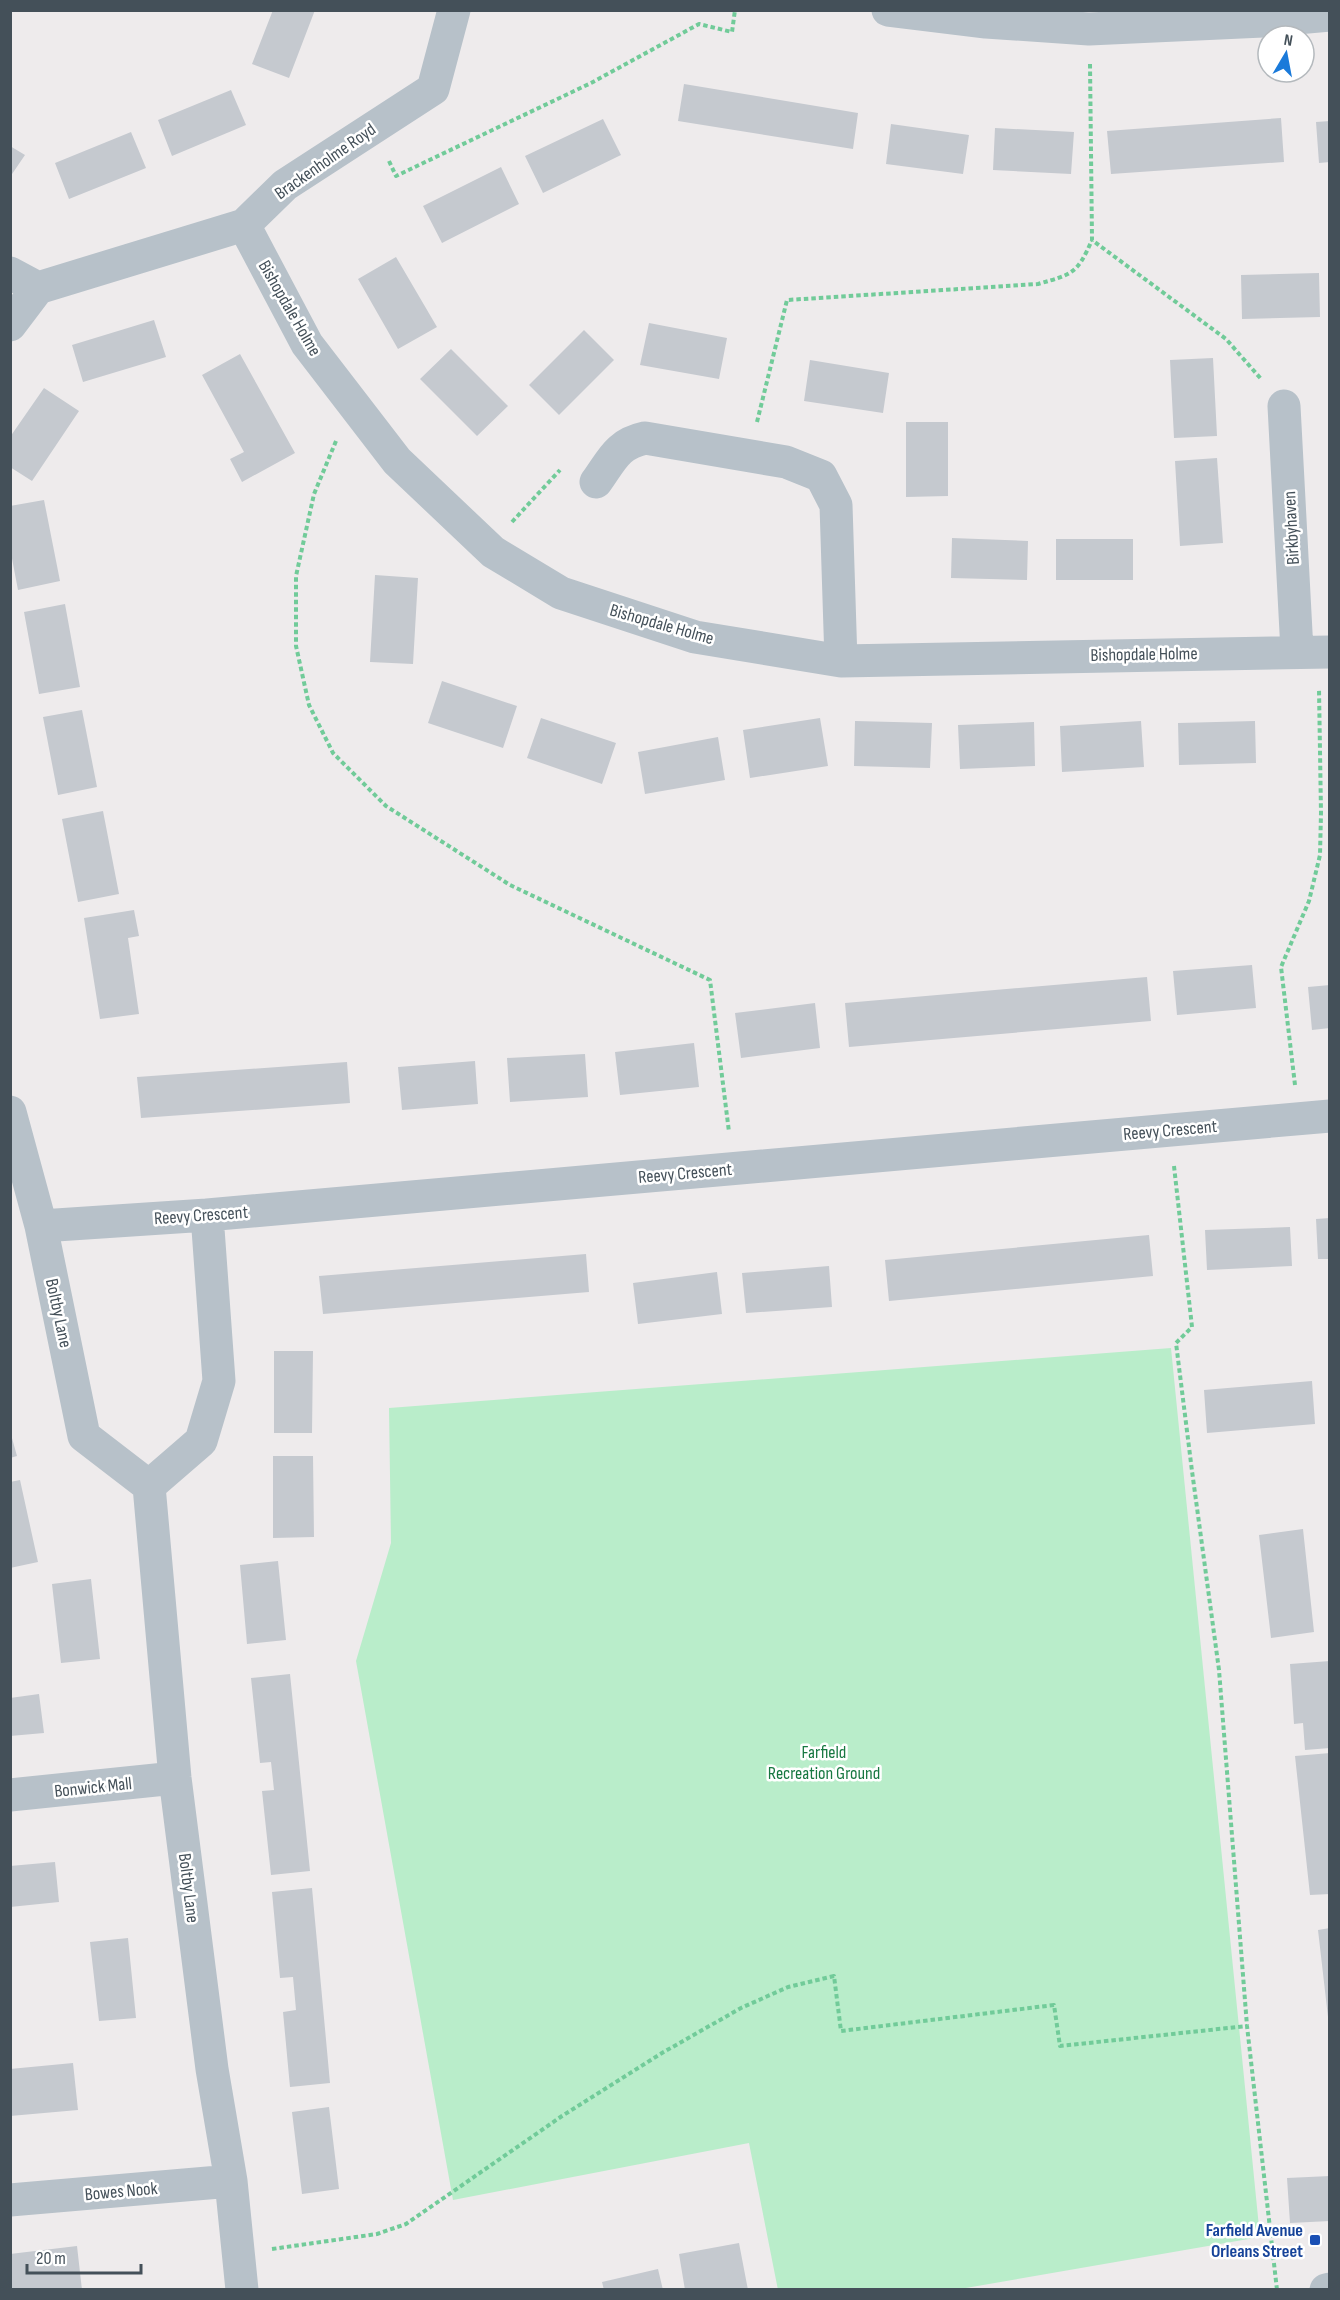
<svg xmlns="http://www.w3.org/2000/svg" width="1340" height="2300" font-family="'Sofia Sans Condensed',sans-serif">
<rect width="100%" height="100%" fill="#eeebec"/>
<!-- green -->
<path fill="#b9edca" d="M1171,1348L1260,2237L960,2289L778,2290L749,2143L453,2200L356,1661L391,1543L389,1408Z"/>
<!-- building -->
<path fill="#c5c9cf" d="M273,10H315L289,78L252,64Z
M684,84L858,113L853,149L678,121Z
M231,90L246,125L172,156L158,120Z
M1281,118L1284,162L1111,174L1107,131Z
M603,119L621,155L543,193L525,156Z
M1330,121V162L1319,163L1316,122Z
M891,124L969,135L963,174L886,164Z
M995,128L1074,132L1071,174L993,170Z
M131,132L146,168L69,199L55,163Z
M10,146L25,155L10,177Z
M501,167L519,204L442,243L423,206Z
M396,257L437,327L398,349L358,279Z
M1319,273L1320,317L1242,319L1241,275Z
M154,320L166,357L83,382L72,345Z
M649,323L727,338L719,379L640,365Z
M584,330L614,360L559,415L529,385Z
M451,349L508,406L477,436L420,379Z
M240,354L295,453L242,482L230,459L244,452L202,375Z
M1213,358L1217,436L1174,438L1170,360Z
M810,360L889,373L883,413L804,401Z
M44,388L79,411L32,481L10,467V437Z
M906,422H948V496L906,497Z
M1217,458L1223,543L1180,546L1175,461Z
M44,500L60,581L18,590L10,548V506Z
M952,538L1028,541L1027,580L951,578Z
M1056,539H1133V580H1056Z
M375,575L418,578L413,664L370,662Z
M65,604L80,687L39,694L24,612Z
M442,681L517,706L503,748L428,723Z
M82,710L97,787L58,795L43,717Z
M541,718L616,743L602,784L527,758Z
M820,718L828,766L750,778L743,730Z
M855,721L932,723L930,768L854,766Z
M1141,721L1144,767L1062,772L1060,726Z
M1255,721L1256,763L1179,765L1178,723Z
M1034,722L1035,766L960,769L958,725Z
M718,737L725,780L645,794L638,752Z
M103,811L119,894L78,902L62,819Z
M134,910L139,936L128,938L139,1014L100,1019L84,918Z
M1252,965L1256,1008L1177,1015L1173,971Z
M1147,977L1151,1021L849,1047L845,1003Z
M1330,985V1028L1312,1030L1308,987Z
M815,1003L820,1048L741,1058L735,1013Z
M694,1043L699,1087L620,1095L615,1052Z
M585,1054L588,1097L510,1102L507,1058Z
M475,1061L478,1104L402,1110L398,1067Z
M347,1062L350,1103L141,1118L137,1077Z
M1330,1218V1259H1318L1316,1219Z
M1290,1227L1292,1266L1207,1270L1205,1230Z
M1149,1235L1153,1276L889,1301L885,1260Z
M586,1254L589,1292L323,1314L319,1276Z
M829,1266L832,1307L746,1313L742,1273Z
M717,1272L722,1314L638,1324L633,1283Z
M274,1351H313L312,1433H274Z
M1312,1381L1315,1424L1207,1433L1204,1390Z
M10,1431L17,1456L10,1458Z
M273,1456H313L314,1537L273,1538Z
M20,1480L38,1562L10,1568V1482Z
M1303,1529L1314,1632L1271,1638L1259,1535Z
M278,1561L286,1640L247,1644L240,1565Z
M91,1579L100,1659L61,1663L52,1584Z
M1330,1661V1748L1305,1750L1303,1723L1294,1724L1290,1664Z
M290,1674L310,1871L271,1875L262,1791L274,1790L271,1762L260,1763L251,1678Z
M39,1694L44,1733L10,1736V1698Z
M1330,1753V1894L1310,1895L1295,1756Z
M55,1862L59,1902L10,1907V1866Z
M312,1888L330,2083L290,2087L283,2012L296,2010L293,1977L280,1978L272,1892Z
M1330,1928V2016L1328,2017L1318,1930Z
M128,1938L136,2018L99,2021L90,1942Z
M73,2063L78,2110L10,2116V2069Z
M329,2107L339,2189L302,2194L292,2112Z
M1330,2176V2221L1290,2223L1287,2178Z
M739,2243L748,2290H685L679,2254Z
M77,2246L82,2290H10V2254Z
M658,2269L663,2290H604L602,2282Z"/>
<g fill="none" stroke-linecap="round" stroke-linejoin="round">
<!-- path -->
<path stroke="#71cb99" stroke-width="4" stroke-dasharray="4.5 3" stroke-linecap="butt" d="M1090,64L1092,240L1226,339L1262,380
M389,161L396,176L591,83L699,24L732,32L735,10
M757,422L787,300L1038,284C1073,274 1077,274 1092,240
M336,441L314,494L296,576V646L309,705L333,753L386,806L510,885L710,980L729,1132
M512,522L560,470
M1295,1085L1281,967L1309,901L1320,855L1321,813L1319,689
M1174,1166L1192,1327L1176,1343L1192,1471L1219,1670L1247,2026L1277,2290
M272,2249L377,2234L406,2224L562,2116L662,2053L741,2008L788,1987L834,1976L841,2031L1054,2005L1060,2046L1247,2026"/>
<!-- minor -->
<path stroke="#b7c1c9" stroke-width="33" d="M888,10L986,22L1089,29L1263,21L1330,15
M244,225L307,344L397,461L493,552L561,593L695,637L841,661L1330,652
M10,273L38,288
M10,325L38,288L244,225L285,185L433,89L454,10
M1284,406L1297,651
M596,482C612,460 617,444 645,438L786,462L821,476L836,505L841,661
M10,1112L41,1226L84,1436L149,1486L175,1778L212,2069L231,2181L242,2290
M41,1226L207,1215L1330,1116
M149,1486L201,1441L219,1381L207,1215
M10,1795L175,1778
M10,2200L231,2181
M1326,2290L1330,2289"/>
</g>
<!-- markers -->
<rect fill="#1a4fb4" stroke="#fff" stroke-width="2" x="1309" y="2234" width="12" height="12" rx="3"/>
<g text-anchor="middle" stroke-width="5" stroke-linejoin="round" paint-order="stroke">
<!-- street labels -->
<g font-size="18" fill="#445059" stroke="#fff">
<text transform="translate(325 161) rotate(-35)" y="6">Brackenholme Royd</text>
<text transform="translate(290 308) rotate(60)" y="6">Bishopdale Holme</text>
<text transform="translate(1291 528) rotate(-93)" y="6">Birkbyhaven</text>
<text transform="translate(662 624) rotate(16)" y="6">Bishopdale Holme</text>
<text transform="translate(1144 654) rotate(-1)" y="6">Bishopdale Holme</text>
<text transform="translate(1170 1130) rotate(-5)" y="6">Reevy Crescent</text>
<text transform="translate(685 1173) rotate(-5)" y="6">Reevy Crescent</text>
<text transform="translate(201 1215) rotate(-4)" y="6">Reevy Crescent</text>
<text transform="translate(59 1313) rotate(78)" y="6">Boltby Lane</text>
<text transform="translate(93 1787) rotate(-6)" y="6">Bonwick Mall</text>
<text transform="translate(189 1888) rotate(83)" y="6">Boltby Lane</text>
<text transform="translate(121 2191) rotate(-5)" y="6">Bowes Nook</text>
</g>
<!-- park labels -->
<g font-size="18" fill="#177841" stroke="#fff">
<text x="824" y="1758">Farfield<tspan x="824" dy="21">Recreation Ground</tspan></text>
</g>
<!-- transit labels -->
<g font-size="18" font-weight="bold" fill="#164399" stroke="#fff" text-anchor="end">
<text x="1303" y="2236">Farfield Avenue<tspan x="1303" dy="21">Orleans Street</tspan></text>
</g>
</g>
<!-- border -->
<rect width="1340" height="2300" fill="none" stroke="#445059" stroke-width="24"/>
<!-- north arrow -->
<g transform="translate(1286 54) rotate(10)"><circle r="28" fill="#ffffff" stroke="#b4b9bd" stroke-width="1.5"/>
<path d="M0-4.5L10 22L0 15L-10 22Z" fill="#1a7ada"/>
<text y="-9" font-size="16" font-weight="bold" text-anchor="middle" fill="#445059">N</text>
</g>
<!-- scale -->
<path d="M27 2264v9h114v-9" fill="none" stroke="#445059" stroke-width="3"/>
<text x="36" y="2264" font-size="18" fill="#445059" stroke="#ffffff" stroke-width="4.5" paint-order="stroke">20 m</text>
</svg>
